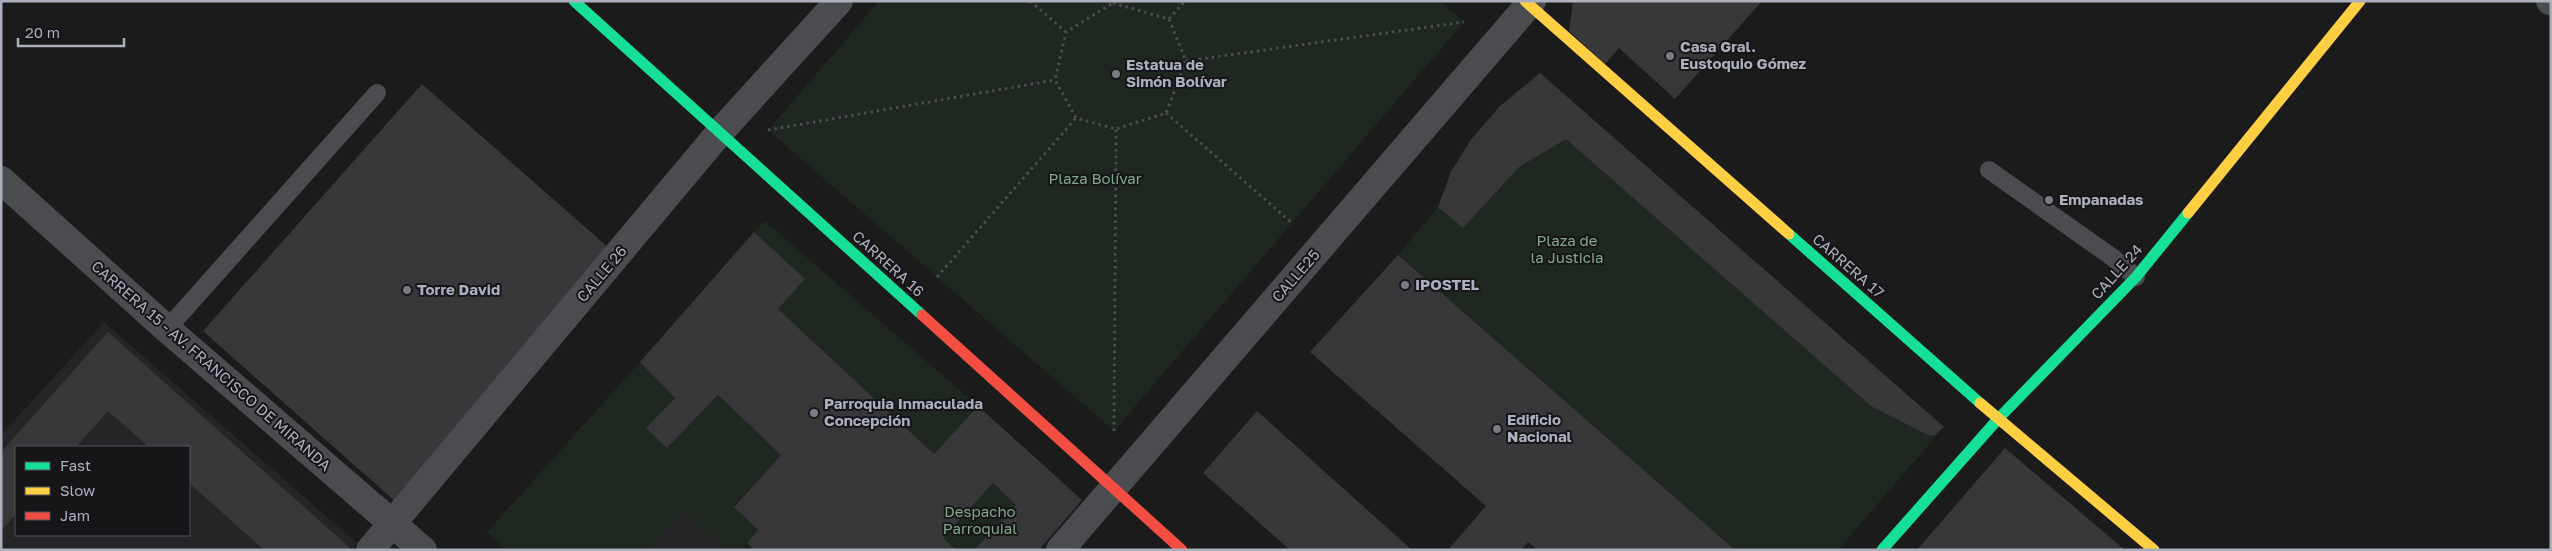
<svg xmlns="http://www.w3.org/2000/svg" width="2552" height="551" font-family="'Golos Text',sans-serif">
<rect width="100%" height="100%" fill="#1b1b1c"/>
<!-- built -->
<path fill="#252528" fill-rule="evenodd" d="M104,322L357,543L352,550H1V435ZM16,447H189V535H16Z
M683,509L726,550H647Z"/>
<!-- green -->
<path fill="#1f2721" d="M879,1H1440L1464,22L1114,431L768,130Z
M1540,73L1944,427L1838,550H1735L1398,255L1438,207L1470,141L1499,107Z
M765,221L978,406L934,454L778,309L805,279L754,232Z
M640,362L675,398L646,428L667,448L718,395L781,455L734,506L758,530L741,550H726L683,509L647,550H506L487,532Z
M993,483L1016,505L974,550H956L943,538Z"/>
<!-- building -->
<path fill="#38383a" d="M1573,1H1762L1675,99L1619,48L1605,64L1569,31Z
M1540,73L1944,427L1935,435L1930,436L1871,406L1566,139L1519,167L1463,228L1438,207L1451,172L1470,141L1499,107Z
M422,84L610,249L397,503L203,331Z
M754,232L805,279L778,309L934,454L978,406L1082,500L1039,550H974L1016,505L993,483L943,538L956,550H754L747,543L758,530L734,507L781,455L718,395L667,448L646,428L675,398L640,362Z
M1398,255L1735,550H1538L1528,542L1521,550H1448L1486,506L1310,352Z
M108,332L349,547L347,550H264L189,483V447H149L108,411L76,447H16V514L1,531V452Z
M1257,411L1412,550H1290L1203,473Z
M2005,448L2125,550H1917Z"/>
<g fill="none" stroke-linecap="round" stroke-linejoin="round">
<!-- path -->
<path stroke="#4c4c51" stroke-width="3" stroke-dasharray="2.5 4" stroke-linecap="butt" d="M1030,1L1066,32
M1113,3L1169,19L1186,61L1166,113L1116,129L1076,118L1055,80L1066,32Z
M1169,19L1185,1
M1186,61L1464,22
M1166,113L1292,223
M768,130L1055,80
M937,277L1076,118
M1114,431L1116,129"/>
<!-- lane -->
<path stroke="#4b4c4f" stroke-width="18" d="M1989,170L2112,257L2136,277
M167,329L377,93"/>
<!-- street -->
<path stroke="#4b4c4f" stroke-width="28" d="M2550,1H2551
M1,180L167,329L423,550
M370,550L720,132L839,1
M1060,550L1532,1"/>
<!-- fast -->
<path stroke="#16e098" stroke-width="11" d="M574,1L922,315
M1789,234L1980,403
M1882,550L1998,419L2136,277L2188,213"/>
<!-- slow -->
<path stroke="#ffcf43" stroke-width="11" d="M1525,1L1789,234
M2188,213L2360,1
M1980,403L2154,550"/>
<!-- jam -->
<path stroke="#f24e42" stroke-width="11" d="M922,315L1182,550"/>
</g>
<!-- markers -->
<g fill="#797b85" stroke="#161518" stroke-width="2">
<circle cx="1670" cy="56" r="5"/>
<circle cx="1116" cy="74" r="5"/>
<circle cx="2049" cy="200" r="5"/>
<circle cx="1405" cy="285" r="5"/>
<circle cx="407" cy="290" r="5"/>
<circle cx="814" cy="413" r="5"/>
<circle cx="1497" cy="429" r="5"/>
</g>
<g text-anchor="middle" stroke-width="4" stroke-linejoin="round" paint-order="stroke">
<!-- poi labels -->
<g font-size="15" font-weight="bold" fill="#acafbd" stroke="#161518" text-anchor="start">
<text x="1680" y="52">Casa Gral.<tspan x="1680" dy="17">Eustoquio Gómez</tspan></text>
<text x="1126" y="70">Estatua de<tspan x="1126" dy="17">Simón Bolívar</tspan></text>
<text x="2059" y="205">Empanadas</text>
<text x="1415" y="290">IPOSTEL</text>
<text x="417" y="295">Torre David</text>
<text x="824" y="409">Parroquia Inmaculada<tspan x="824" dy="17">Concepción</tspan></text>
<text x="1507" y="425">Edificio<tspan x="1507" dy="17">Nacional</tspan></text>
</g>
<!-- park labels -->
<g font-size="15" fill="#82aa8a" stroke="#161518">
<text x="1095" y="184">Plaza Bolívar</text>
<text x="1567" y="246">Plaza de<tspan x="1567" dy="17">la Justicia</tspan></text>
<text x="980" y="517">Despacho<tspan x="980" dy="17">Parroquial</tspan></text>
</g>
<!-- street labels -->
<g font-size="15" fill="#acafbd" stroke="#161518">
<text transform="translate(888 264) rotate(42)" y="5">CARRERA 16</text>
<text transform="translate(1848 266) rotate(41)" y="5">CARRERA 17</text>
<text transform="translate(2117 272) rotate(-48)" y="5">CALLE 24</text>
<text transform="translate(602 274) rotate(-50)" y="5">CALLE 26</text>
<text transform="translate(1296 276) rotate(-49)" y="5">CALLE25</text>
<text transform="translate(211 366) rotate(41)" y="5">CARRERA 15 - AV. FRANCISCO DE MIRANDA</text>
</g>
</g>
<!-- border -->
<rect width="2552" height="551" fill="none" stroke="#acafbd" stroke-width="5"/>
<!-- legend -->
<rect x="15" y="446" width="175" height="90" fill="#161518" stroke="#52535a"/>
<rect x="25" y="462" width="25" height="8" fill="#16e098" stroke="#52535a"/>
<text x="60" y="471" font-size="15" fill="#acafbd">Fast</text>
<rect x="25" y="487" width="25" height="8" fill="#ffcf43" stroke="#52535a"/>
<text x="60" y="496" font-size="15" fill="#acafbd">Slow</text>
<rect x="25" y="512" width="25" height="8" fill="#f24e42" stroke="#52535a"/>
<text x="60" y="521" font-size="15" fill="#acafbd">Jam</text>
<!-- scale -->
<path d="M18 38v8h106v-8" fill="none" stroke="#acafbd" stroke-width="2.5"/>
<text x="25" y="38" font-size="15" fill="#acafbd" stroke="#161518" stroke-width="4" paint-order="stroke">20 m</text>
</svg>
